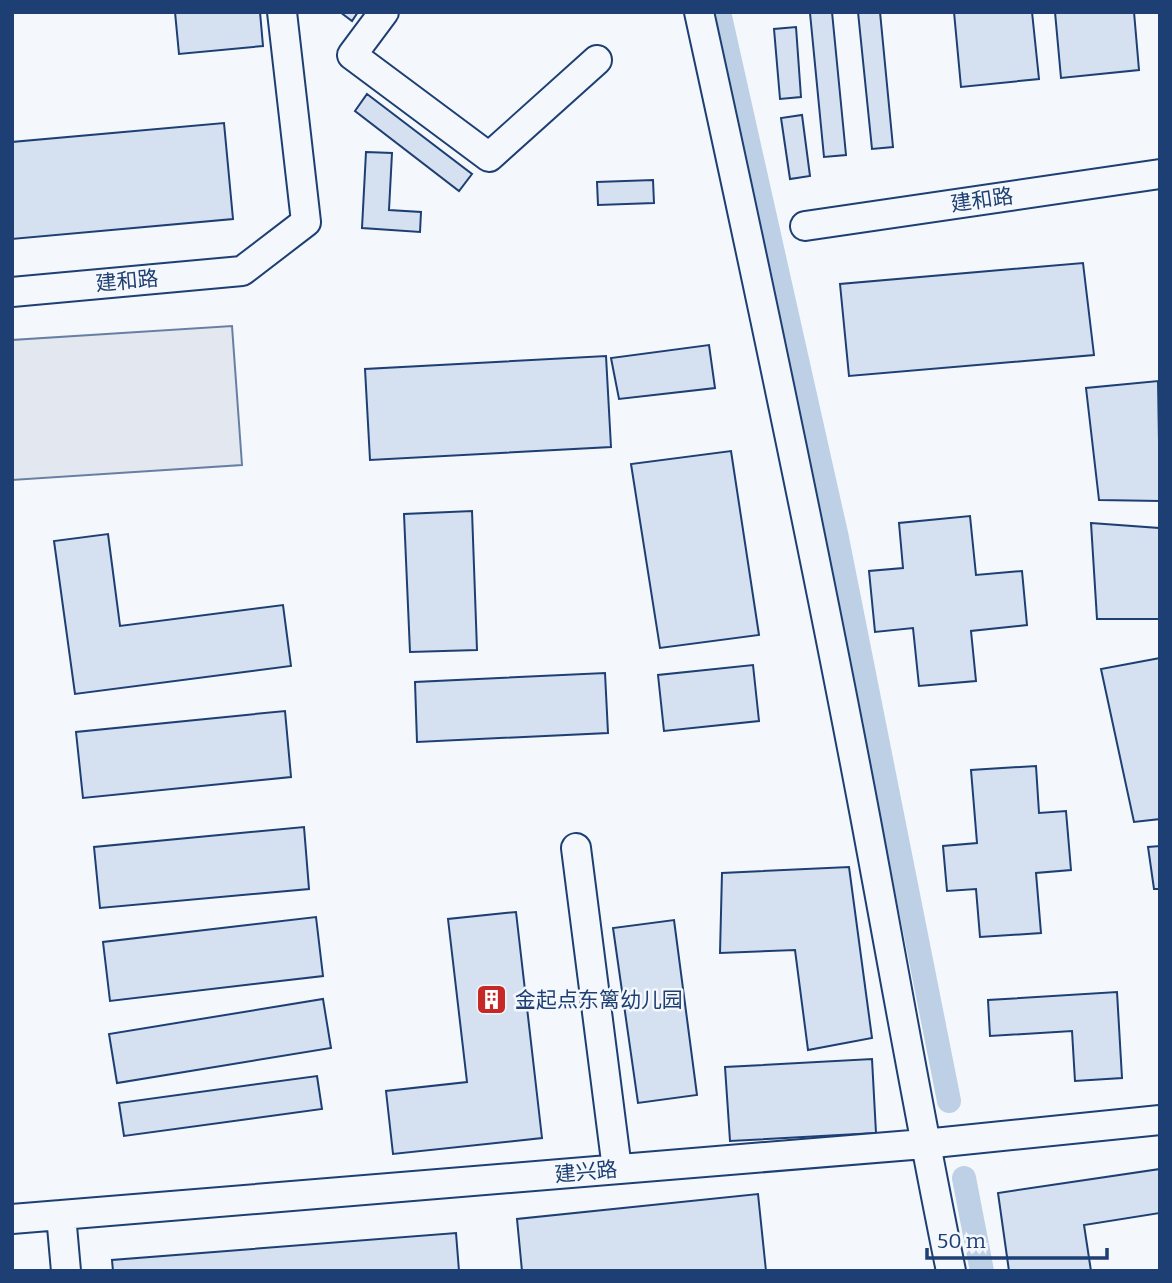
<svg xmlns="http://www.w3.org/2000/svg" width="1172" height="1283" font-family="Bitter,'Noto Sans SC',serif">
<rect width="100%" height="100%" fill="#f4f7fb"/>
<!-- parking -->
<path fill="#e3e8f0" stroke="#687fa3" stroke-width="2" d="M232,326L242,465L12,480V340Z"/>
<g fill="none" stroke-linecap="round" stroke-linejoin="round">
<!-- canal -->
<path stroke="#bed0e5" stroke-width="24" d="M719,12L837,538L949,1101
M964,1178L982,1271"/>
</g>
<!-- building -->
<path fill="#d5e0f0" stroke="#1d3f73" stroke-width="2" d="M175,12H260L263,46L179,54Z
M340,12H358L352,21Z
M832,12L846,155L824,157L810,13Z
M858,12H880L893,147L872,149Z
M954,12H1032L1039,79L961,87Z
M1055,12H1134L1139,70L1061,78Z
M796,27L801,97L780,99L774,29Z
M367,94L472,174L459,191L355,111Z
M802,115L810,176L790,179L781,118Z
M224,123L233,219L12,239V142Z
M366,152L392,153L389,210L421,212L420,232L362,228Z
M653,180L654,203L598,205L597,182Z
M1083,263L1094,355L849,376L840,284Z
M709,345L715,388L619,399L611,358Z
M606,356L611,447L370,460L365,369Z
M1158,381L1160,501L1099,500L1086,388Z
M731,451L759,635L660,648L631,464Z
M472,511L477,650L410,652L404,514Z
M970,516L976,575L1022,571L1027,625L971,631L976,681L919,686L913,628L875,632L869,571L903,568L899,523Z
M1091,523L1159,528L1160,619H1097Z
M108,534L120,626L283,605L291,666L75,694L54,541Z
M1160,658V819L1134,822L1101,669Z
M753,665L759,721L664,731L658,675Z
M605,673L608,733L417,742L415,682Z
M285,711L291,777L83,798L76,732Z
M1036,766L1039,813L1066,811L1071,870L1036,873L1041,933L980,937L976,889L947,891L943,846L977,843L971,770Z
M304,827L309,889L100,908L94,847Z
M1160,846V889H1154L1148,847Z
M849,867L872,1038L808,1050L795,950L720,953L722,873Z
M516,912L542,1138L393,1154L386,1091L467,1082L448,919Z
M316,917L323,976L110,1001L103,942Z
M674,920L697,1095L638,1103L613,928Z
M1117,992L1122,1078L1075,1081L1072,1031L990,1036L988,1000Z
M323,999L331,1048L117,1083L109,1034Z
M872,1059L876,1133L730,1141L725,1067Z
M317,1076L322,1109L124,1136L119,1103Z
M1160,1169V1213L1084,1225L1091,1271H1009L998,1193Z
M758,1194L766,1271H522L517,1219Z
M456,1233L459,1271H113L112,1260Z"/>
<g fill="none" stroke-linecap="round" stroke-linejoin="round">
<defs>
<path id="minor" d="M384,12L352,55L489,157L597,60
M699,12C758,281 815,551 866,821C894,971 920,1121 951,1271
M805,226L1160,174
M12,292L242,271L306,222L282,12
M576,848L617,1169
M61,1215L66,1271
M12,1219L924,1144L1160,1120"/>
</defs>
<!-- minor casing -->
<use href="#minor" stroke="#1d3f73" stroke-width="32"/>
<!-- minor -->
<use href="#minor" stroke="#f4f7fb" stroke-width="28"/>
</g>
<!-- icons -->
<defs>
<symbol id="building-square" viewBox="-11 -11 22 22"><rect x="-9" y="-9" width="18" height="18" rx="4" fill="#c62828" stroke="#f4f7fb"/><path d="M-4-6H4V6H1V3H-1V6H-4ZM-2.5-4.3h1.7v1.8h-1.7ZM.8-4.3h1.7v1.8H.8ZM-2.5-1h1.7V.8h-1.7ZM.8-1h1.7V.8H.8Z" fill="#fff"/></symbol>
</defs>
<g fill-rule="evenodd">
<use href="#building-square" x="474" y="982" width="35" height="35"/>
</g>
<g text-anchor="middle" stroke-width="5" stroke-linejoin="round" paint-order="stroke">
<!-- street labels -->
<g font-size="21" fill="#1d3f73" stroke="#f4f7fb">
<text transform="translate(982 200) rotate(-8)" y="7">建和路</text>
<text transform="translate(127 281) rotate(-5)" y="7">建和路</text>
<text transform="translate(586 1172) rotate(-5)" y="7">建兴路</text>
</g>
<!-- poi labels -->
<g font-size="21" fill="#1d3f73" stroke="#f4f7fb" text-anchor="start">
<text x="515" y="1007">金起点东篱幼儿园</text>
</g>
</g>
<!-- border -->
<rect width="1172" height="1283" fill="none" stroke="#1d3f73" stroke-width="28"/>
<!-- scale -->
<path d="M927 1248v10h180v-10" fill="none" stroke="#1d3f73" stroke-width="3.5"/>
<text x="937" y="1248" font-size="21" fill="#1d3f73" stroke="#f4f7fb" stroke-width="5" paint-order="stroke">50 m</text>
</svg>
